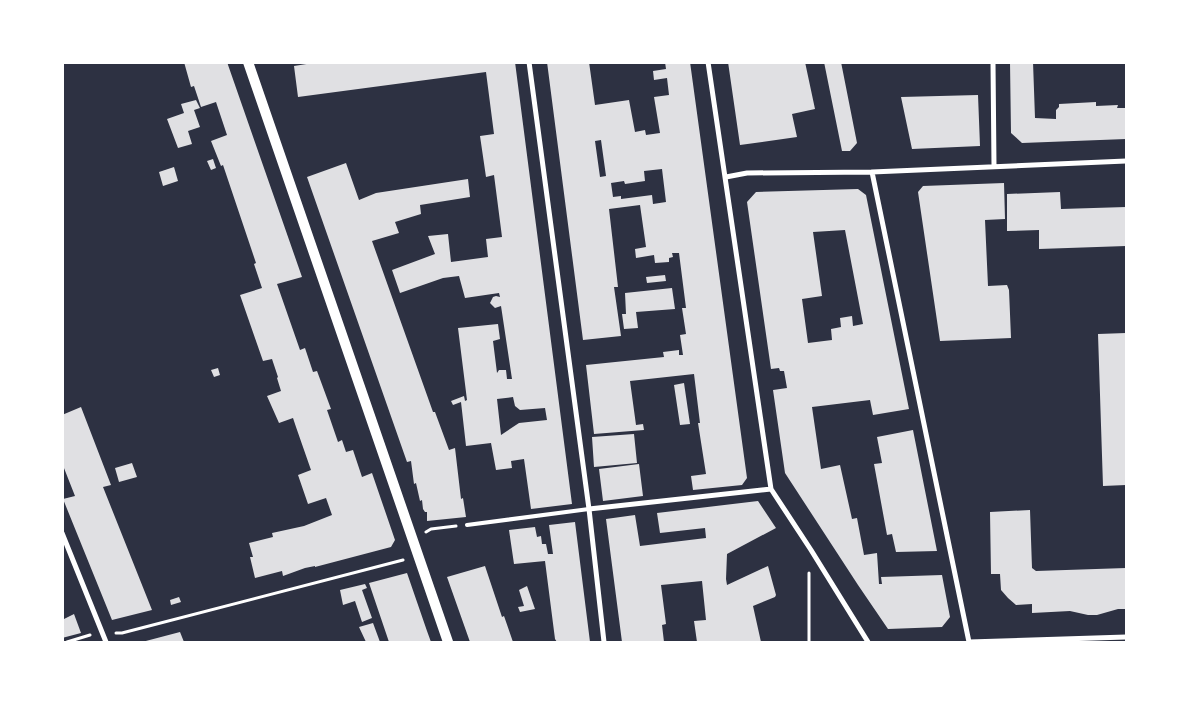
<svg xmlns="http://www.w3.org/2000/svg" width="1189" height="705" font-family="'Asap Condensed',sans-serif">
<rect width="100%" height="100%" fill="#2d3142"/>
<!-- building -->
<path fill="#e0e0e3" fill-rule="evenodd" d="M184,62H227L302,277L277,284L300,350L305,348L313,372L317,371L331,409L327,410L338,442L342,440L346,452L353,450L362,477L372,473L395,540L391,547L315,567V566L305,568L283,576L282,571L255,578L250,557H253L249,543L273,537L272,533L304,526L332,515L326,498L308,504L298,475L311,470L296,427L293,418L279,423L267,396L281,391L277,378L278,377L272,359L263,361L240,295L262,288L254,264L256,263L223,165L221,166L211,141L227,135L216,102L201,107L194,86L191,87Z
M319,62H515L572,504L531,509L524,459L511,461L512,468L496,470L491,443L466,446L461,402L453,405L451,401L464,396L465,401L467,400L458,328L498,324L500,339L493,341L497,373L499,370H506L507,379H512L501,306L495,308L490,303L493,297L496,296L500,297L499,293L465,298L459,276L443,278L400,293L392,270L435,254L428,236L448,234L451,262L488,257L486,239L502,237L494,175L486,177L480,136L494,134L486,72L298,97L294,66ZM513,397L515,406L520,410L545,408L547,420L519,423L501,435L497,399Z
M547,62H589L595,105L629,100L635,132L645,130L646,135L660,133L654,97L669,95L667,78L654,80L653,71L666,69L665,62H690L747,478L742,485L693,490L691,476L706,474L698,423H700L694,374L630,381L636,425L643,424L644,430L594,434L586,365L664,357L663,352L679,350V355H683L680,335L686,334L682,308H686L679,253H672L673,257L669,258V262L655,263L654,255L636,258L635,249L646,247L640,205L609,209L618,287H614L621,336L583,340ZM601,140L606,176L600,177L595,141ZM662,169L666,202L653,204L652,195L621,199V196L613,197L611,183L624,181L625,184L645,181L644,171Z
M728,62H805L815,109L792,114L797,137L740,145Z
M824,62H841L857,143L850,151H842Z
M1010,62H1033L1035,118L1056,119V110L1059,107V104L1096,102V106L1118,105L1117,108H1126V139L1022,143L1011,133Z
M978,95L980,146L912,149L901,97Z
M196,100L200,108L194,110L200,127L188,131L192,144L178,148L167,119L184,113L181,104Z
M213,159L216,168L211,170L207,161Z
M346,163L359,200L376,193L468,179L470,197L420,205L421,214L395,222L399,233L372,241L433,412H435L449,450L455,448L461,499L463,498L466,517L427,521V512H425L423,509L422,500L420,501L416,483L414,484L411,461L407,462L307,177Z
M174,167L178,181L163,186L159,172Z
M1004,183L1005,219L985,220L988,286L1007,285L1009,290L1011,338L940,341L918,192L923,186Z
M858,189L866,195L909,409L873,415L870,400L812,407L821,469L840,465L852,519L857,518L864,555L877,553L879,584H882L881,577L942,575L950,617L942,627L888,629L858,585L785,473L773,390L787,388L784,371H780L779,368L771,369L747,202L756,192ZM845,230L863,324L853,326L852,316L840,318L841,327L831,329L832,340L808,343L802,299L822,296L813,232Z
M1060,192L1061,209L1126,207V246L1039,249V230L1007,231V194Z
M665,275L666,281L647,283L646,277Z
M672,288L675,309L636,312L638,328L624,329L622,314H626L625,293Z
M1126,333V485L1103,486L1098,334Z
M218,368L220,375L214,377L211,370Z
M684,383L690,424L680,425L674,385Z
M81,407L111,485L103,487L152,610L112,620L63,499L75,496L62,463V415Z
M913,430L937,551L896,552L892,534L887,535L874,464L882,463L877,437Z
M634,434L637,463L594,467L592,437Z
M132,463L137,477L119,482L115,468Z
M639,464L643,496L603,501L599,469Z
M758,501L776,528L727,554L726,579L727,585L768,566L776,595L775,597L753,606L761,642H697L694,621L706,620L702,581L661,585L666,624L662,625L664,642H622L606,519L635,515L640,546L706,538L705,528L660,533L657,513Z
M1030,510L1032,568L1036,571L1126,568V609H1118L1097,615H1088L1070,611L1032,613V604L1016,605L1008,598L1001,590L1000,574H991L990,512Z
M575,522L590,642H557L555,639L545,561L514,564L509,530L535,527L537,537L541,536L542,544H546L548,554H553L549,525Z
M485,566L502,617L504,616L513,642H470L447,577Z
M407,573L427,631L431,642H389L369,583Z
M365,584L367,588L362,590L372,618L362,622L355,601L343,605L340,590Z
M527,586L535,609L520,612L518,607L524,606L519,590Z
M179,597L181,602L171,605L170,600Z
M74,614L81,633L62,638V620Z
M373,623L380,642H366L359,627Z
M180,632L184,642H142Z"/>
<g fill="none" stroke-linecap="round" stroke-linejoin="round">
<!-- path -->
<path stroke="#fff" stroke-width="3" d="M426,532L431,529L456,526
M809,573V642
M116,633H122L403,560
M67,642L90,635"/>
<!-- service -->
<path stroke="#fff" stroke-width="4" d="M467,525L589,509"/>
<!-- minor -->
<path stroke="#fff" stroke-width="5" d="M529,62L589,509L604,642
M708,62L771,489L811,550L868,642
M993,62L994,166
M872,172L969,642
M726,177L747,173L872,172L1126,161
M589,509L771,489
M62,533L106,642
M969,642L1126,637"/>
<!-- secondary -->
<path stroke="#fff" stroke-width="10" d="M248,62L448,642"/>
</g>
<!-- border -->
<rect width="1189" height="705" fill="none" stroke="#ffffff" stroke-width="128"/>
</svg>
